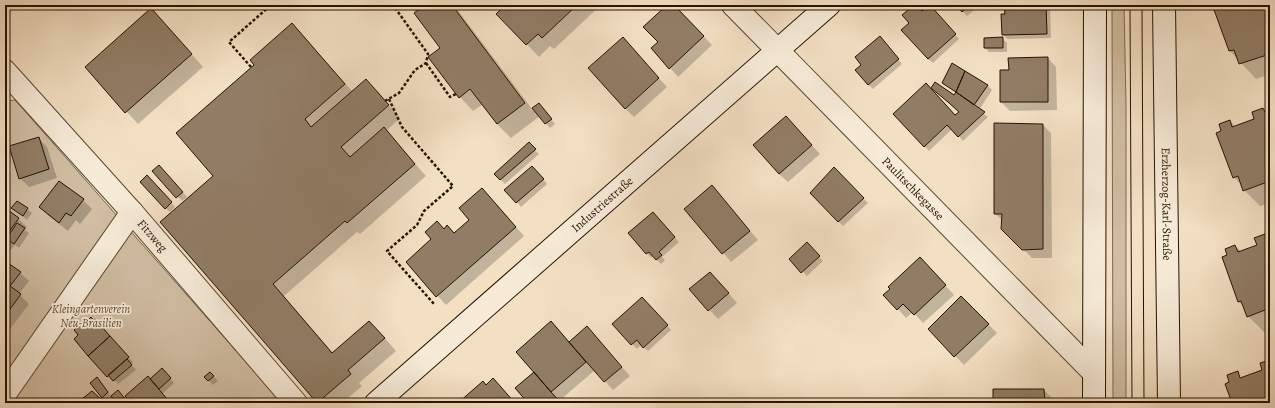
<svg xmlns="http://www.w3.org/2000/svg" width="1275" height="408" font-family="Alegreya,serif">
<rect width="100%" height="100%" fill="#f3e0c3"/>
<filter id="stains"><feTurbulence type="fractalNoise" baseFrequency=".005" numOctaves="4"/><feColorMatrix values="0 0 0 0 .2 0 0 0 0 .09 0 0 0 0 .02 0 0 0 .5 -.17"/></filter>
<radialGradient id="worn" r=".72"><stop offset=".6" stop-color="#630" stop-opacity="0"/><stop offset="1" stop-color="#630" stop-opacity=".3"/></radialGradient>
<!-- green -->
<path fill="#d0bda2" stroke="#7c6851" d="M1112,5H1124L1126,103V403H1113Z
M15,100L282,403H5V101Z"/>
<!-- shadow -->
<path fill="#0003" d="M402,5H454L532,109L538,104L555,124L550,128L540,116L511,138L497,124L483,104L473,111L460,97L441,49L417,12Z
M487,5H495L491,9Z
M507,5H601L554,49L550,46L539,57L498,14Z
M668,5H673L712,45L678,77L670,68L659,42Z
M957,5H980L967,16Z
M1005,5H1050L1051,38L1007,39L1003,34L1006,15Z
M1220,5H1270V74L1256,79L1230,51L1214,7Z
M934,10L959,39L933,63L928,59L922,12Z
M163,22L203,67L138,124L86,67Z
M292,24L353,92L366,80L378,92L400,118L386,131L426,176L360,234L357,232L284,296L333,353L381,334L396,351L359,383L362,386L342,403L318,402L215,176L255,65Z
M623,38L667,87L634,117L625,108Z
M1002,38L1007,43V52H989L985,48Z
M884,42L902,64L873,89L869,85L863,65Z
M1048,58L1056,67L1057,110L1010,111L1001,102L1010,71Z
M952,65L988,86L992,90L979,110L988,117L963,141L952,129L929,151L894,114L955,116L960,112L955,96L956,93L943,83Z
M1263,109L1268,115L1270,114V203L1260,206L1244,190L1242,186L1234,177L1223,131L1230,121L1236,127L1255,120Z
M786,117L820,154L788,182L779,174Z
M1043,125L1051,133L1052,258H1032L1002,228L1003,221L995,214Z
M38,138L47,147L57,178L29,187L20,178Z
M529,144L539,154L505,184L495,174Z
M834,169L868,203L843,226L811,193Z
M154,171H164L187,197L182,201Z
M537,171L547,184L521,207L517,202Z
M152,181L175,207L170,212L165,208Z
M59,182L83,200L92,209L80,224L76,220L68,231L49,216L40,207Z
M712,187L758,240L731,262L685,209Z
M490,198L524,236L446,305L407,262L444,230L455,234L471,220Z
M13,208L27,209L32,213L27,220Z
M5,209L18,219L27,227L25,230L29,233L19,248L15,245L11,250L5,245Z
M657,217L679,242L662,257L665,260L661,264L653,256L651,258L630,233Z
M1264,235L1270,241V330L1264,332L1248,316L1245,308L1239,302L1223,258L1228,256L1235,246L1241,251L1258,245Z
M807,244L823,261L807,276L791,259Z
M5,263L20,273L29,281L19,294L29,304L10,329L5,325Z
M929,267L954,295L923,323L913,312L906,318L898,309Z
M719,282L737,303L718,319L691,290Z
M961,297L997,333L964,365L929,329Z
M647,303L671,330L648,351L641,345L637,349L614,324Z
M87,322H94L99,325L133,362L131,364L136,370L118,384L113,379L112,381L108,376L80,335Z
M551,323L570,343L587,328L630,376L613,390L595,370L559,401L561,403H529L535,372Z
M210,373L218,381L213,385L206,377Z
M166,374L174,383L162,394L171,403H133L150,380Z
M101,383L112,397L118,392L128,403H115L111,398L107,401L103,397Z
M1044,390L1053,399V403H994Z"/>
<!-- building -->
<path fill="#917d65" stroke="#271200" d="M415,5H452L525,103L497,124L470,89L459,98L428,57L440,48L414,13L421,8Z
M506,5H577L542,38L538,34L526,45L496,14Z
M667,5H674L704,36L669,69L651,48L658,42L643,27Z
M914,5H916L922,11L930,5L956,34L928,59L901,30L909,23L902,15Z
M956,5H970L962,12Z
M1004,5H1046L1047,34L1002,35L1001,14H1005Z
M1218,5H1270V54L1239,64L1234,50L1229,51L1213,7Z
M151,8L192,54L125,113L85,67Z
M292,23L345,84L305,119L311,127L366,79L389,105L341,147L350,157L384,127L415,164L347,223L345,221L273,284L332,353L369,321L385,338L348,370L351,374L317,403L160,222L213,176L176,133L254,65L250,60Z
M880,36L899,59L868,85L855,70L861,65L855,57Z
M623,37L659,78L625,109L588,68Z
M1003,37V48H984V38Z
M1048,57V102H1000V70H1009L1008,58Z
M952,63L965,71L956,92L942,83Z
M965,71L988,85L974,105L956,92Z
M935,82L954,95L956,92L985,112L958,137L947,125L924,147L893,114L926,83L955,115L959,112L948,102L931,88Z
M539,103L552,119L545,124L532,108Z
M1263,108L1266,114L1270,113V181L1243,191L1238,176L1233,178L1216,133L1221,131L1219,124L1230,120L1232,127L1254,119L1252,112Z
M786,116L812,145L779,174L753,145Z
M994,123L1043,124V249L1022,250L1001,229L1002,214H994Z
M39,137L49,169L19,179L9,146Z
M529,142L536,149L500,180L494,174Z
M159,165L183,192L176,198L152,171Z
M532,166L544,179L516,203L504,190Z
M834,167L864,198L838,222L810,193Z
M147,175L172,202L165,209L140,182Z
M59,181L84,199L71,216L66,213L59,223L39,207Z
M712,185L750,231L722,254L684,209Z
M482,188L516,227L436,297L406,262L431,239L425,232L437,221L444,229L447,225L454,233L469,220L459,208Z
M17,201L28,208L23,216L11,208Z
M5,208L19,218L5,237Z
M653,212L675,237L659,252L662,255L656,260L649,252L646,254L628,233Z
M17,223L25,228L14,244L6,239Z
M1265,234L1267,241L1270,240V308L1247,317L1241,301L1238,302L1222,257L1227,255L1225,249L1235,245L1238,252L1257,245L1254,238Z
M807,242L820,256L801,273L789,259Z
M920,257L946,285L914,315L903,304L897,310L883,295L890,289L888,287Z
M5,261L21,272L10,286L21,294L5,316Z
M710,272L729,293L708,311L689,289Z
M961,296L989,324L954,357L928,329Z
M642,297L668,325L643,348L637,340L631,345L612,324Z
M91,317L94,321L95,319L110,336L88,356L74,339L78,335L74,330L86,319L87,321Z
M551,321L586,362L551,392L516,352Z
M587,326L622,367L604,382L569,342Z
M110,336L129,357L107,377L88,356Z
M127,359L132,365L113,381L108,375Z
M1270,360V403H1232L1225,384L1229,382L1227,375L1238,371L1240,378L1262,370L1260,363Z
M162,368L171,378L159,389L150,379Z
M210,372L214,376L208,381L204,377Z
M534,372L551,392L561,403H528L515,388Z
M148,376L167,399L162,403H132L125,396Z
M97,377L108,392L102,398L90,383Z
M493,378L515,403H458L483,381L486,385Z
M993,389H1044L1045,403H993Z
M118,390L126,400L122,403H118L111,396Z
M92,391L105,403H77Z"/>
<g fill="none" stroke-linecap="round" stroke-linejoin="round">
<defs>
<g id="street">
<path id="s1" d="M733,5L1093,372"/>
<path id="s2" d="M5,71L132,212L296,403"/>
<path d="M5,394L132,212"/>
</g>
<g id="secondary">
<path id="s3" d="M1164,5L1169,403"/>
<path id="s4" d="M376,403L829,5"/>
<path d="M1094,403L1095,5"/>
</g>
</defs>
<!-- street casing -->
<use href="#street" stroke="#5a4631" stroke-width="24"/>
<!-- secondary casing -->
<use href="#secondary" stroke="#271200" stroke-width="24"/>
<!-- path -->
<path stroke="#271200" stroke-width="2.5" stroke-dasharray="3 2" stroke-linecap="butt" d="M426,63L450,97L456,94
M251,67L229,42L271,5
M389,99L402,127L453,186L424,211L417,225L387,251L434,304
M385,101L399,93L415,70L426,63L428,54L393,5"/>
<!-- street -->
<use href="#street" stroke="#f7ebd8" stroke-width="22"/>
<!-- secondary -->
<use href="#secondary" stroke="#f7ebd8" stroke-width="22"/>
<!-- tram -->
<path stroke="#271200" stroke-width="1" d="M1130,5L1132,403
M1142,5L1144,403"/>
</g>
<g text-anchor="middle" stroke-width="3.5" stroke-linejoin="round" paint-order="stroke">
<!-- street labels -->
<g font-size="12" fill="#271200" stroke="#f7ebd8">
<text dy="4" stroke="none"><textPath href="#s1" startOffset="257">Paulitschkegasse</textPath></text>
<text dy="4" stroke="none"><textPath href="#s4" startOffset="301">Industriestraße</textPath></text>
<text dy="4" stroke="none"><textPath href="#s3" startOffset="199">Erzherzog-Karl-Straße</textPath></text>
<text dy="4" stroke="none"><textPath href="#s2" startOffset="221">Fitzweg</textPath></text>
</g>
<!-- park labels -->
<g font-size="12" font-style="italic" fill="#624e39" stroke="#f7ebd8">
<text x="91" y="313">Kleingartenverein<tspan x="91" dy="14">Neu-Brasilien</tspan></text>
</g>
</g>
<!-- margin -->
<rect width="1275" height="408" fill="none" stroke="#f3e0c3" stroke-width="20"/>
<rect x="6" y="6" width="1263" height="396" fill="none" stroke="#271200" stroke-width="2"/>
<rect x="10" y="10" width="1255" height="388" fill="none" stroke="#271200"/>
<rect width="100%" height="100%" filter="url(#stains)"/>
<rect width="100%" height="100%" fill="url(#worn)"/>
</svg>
